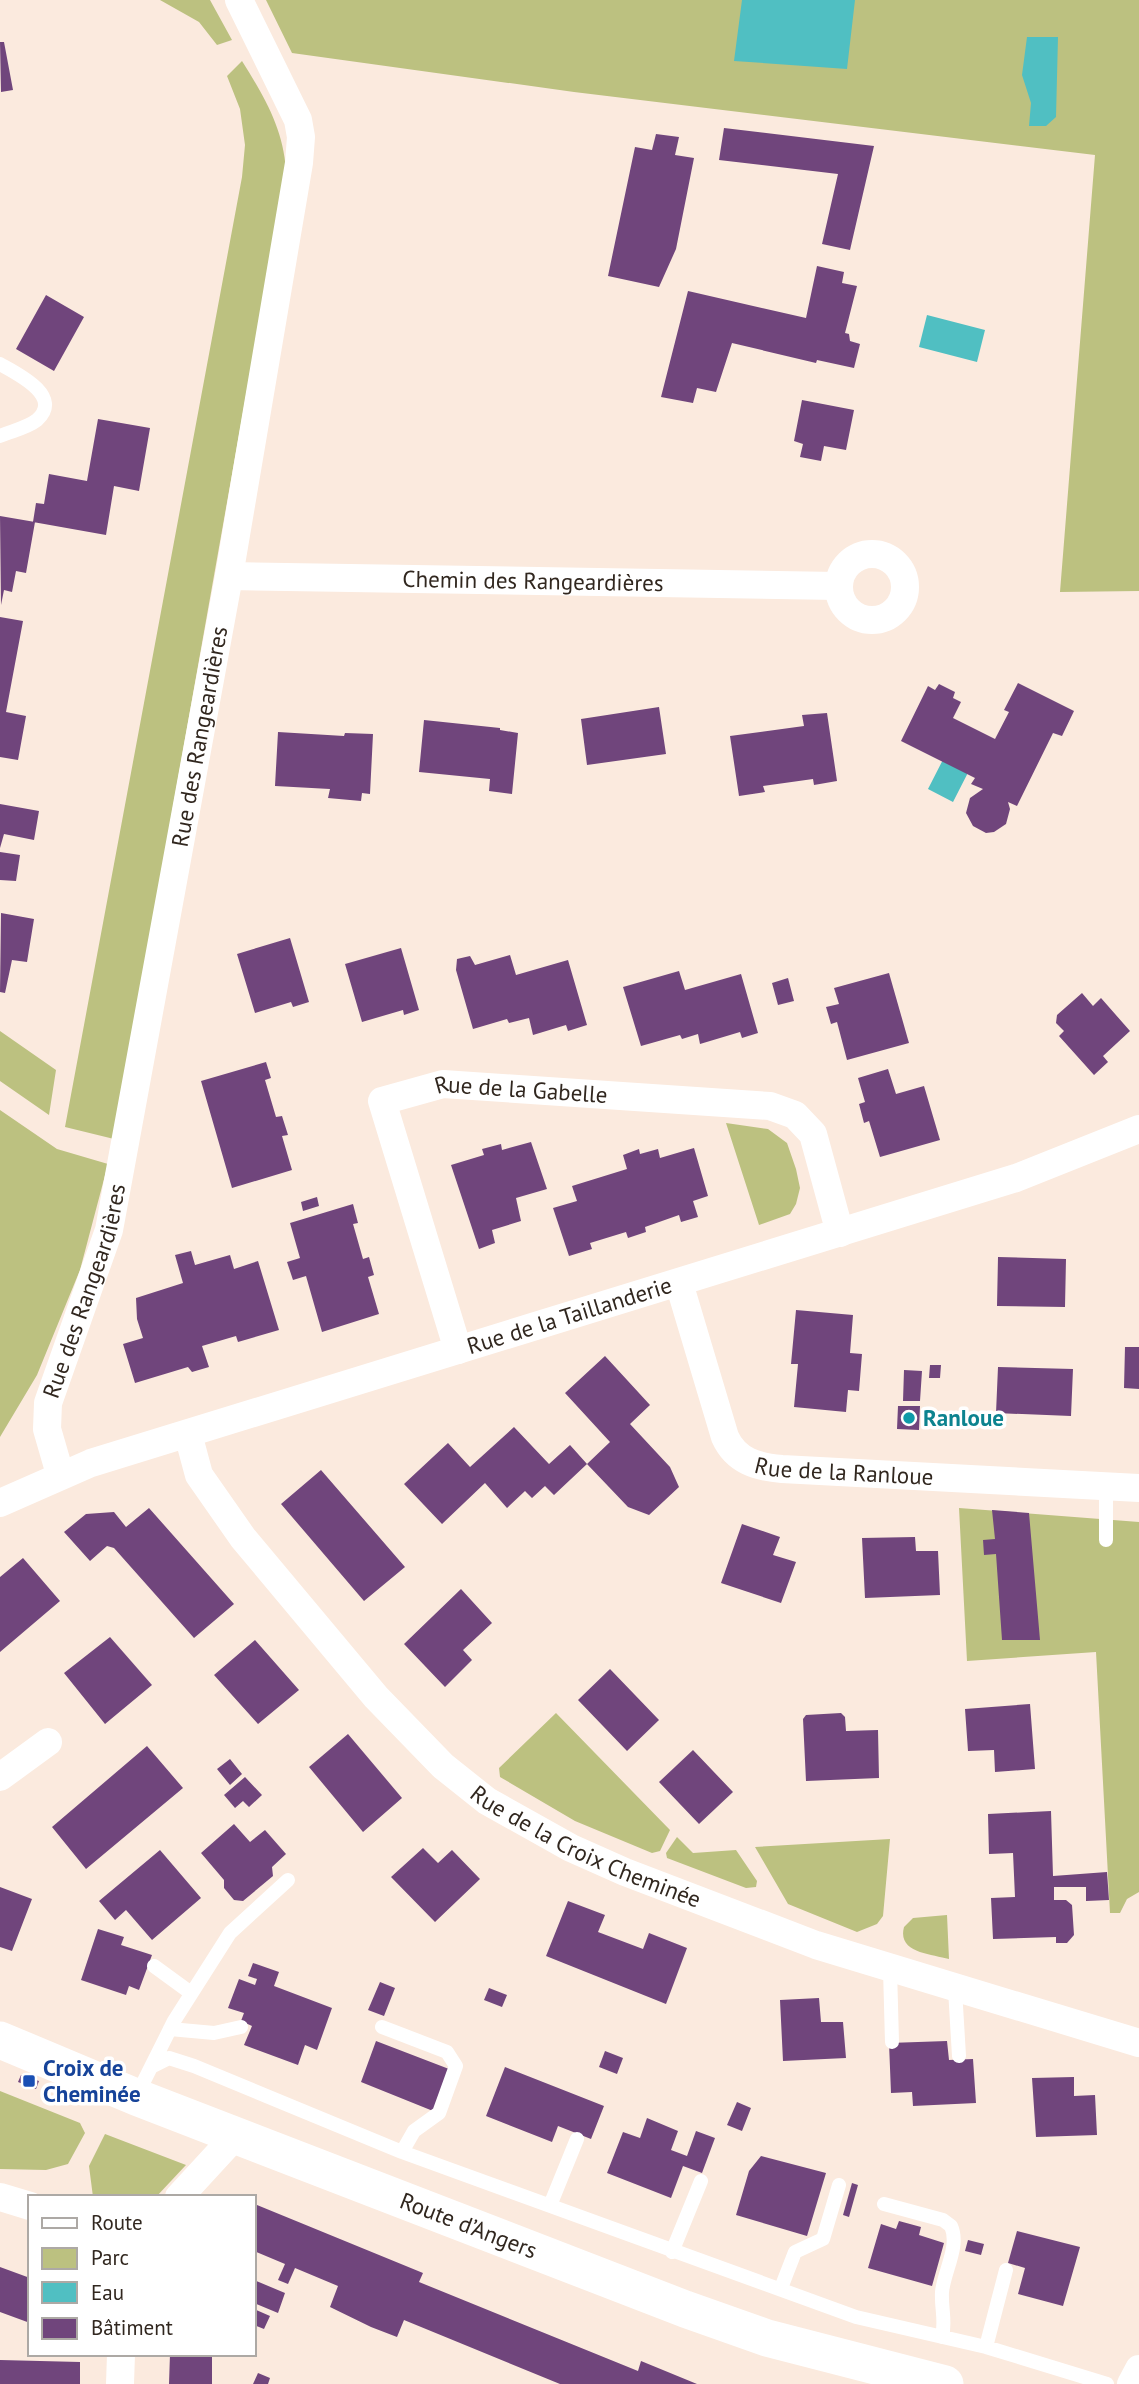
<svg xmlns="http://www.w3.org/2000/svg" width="1139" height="2384" font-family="'PT Sans',sans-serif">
<rect width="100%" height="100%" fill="#fbeade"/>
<!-- green -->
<path fill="#bcc180" d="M160,0H210L232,40L217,45L199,22Z
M266,0H1139V591L1060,592L1095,155L574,92L292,53Z
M242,61C264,96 283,128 286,170L114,1139L65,1127L242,177L245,145L240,109L227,76Z
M0,1031L56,1070L49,1115L0,1081Z
M0,1110L57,1149L108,1164L80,1270L37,1375L0,1437Z
M726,1123L768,1129L787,1143L796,1169L800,1188L796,1204L790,1214L759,1225Z
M959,1508L1139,1522V1892L1127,1899L1120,1913H1110L1096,1652L967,1661Z
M556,1713L670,1830L660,1851L652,1853L575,1821L500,1777L499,1768Z
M677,1837L693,1853L736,1850L757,1881L756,1887L746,1888L667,1858L666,1853Z
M890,1839L883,1916L877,1924L857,1932L788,1904L755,1847Z
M947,1915L949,1959C931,1954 897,1953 904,1927L913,1918Z
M0,2091L80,2123L85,2133L68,2164L46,2170L0,2169Z
M105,2134L186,2165L156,2197H93L89,2166Z"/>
<!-- water -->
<path fill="#50bfc2" d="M742,0H855L847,69L734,61Z
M1027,37H1058L1056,117L1046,126H1029L1031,103L1022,75Z
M927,315L985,330L977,362L919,347Z
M952,742L977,755L953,802L928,789Z"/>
<!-- building -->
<path fill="#70457c" d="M0,42H4L13,90L1,92Z
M724,128L874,146L850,250L822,244L838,174L719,160Z
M656,134L679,137L675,155L694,158L676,249L659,287L608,276L635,147L652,150Z
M817,266L844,272L842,283L857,286L845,333L849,334L850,341L860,344L854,368L817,360L816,363L732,343L716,392L697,388L693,403L661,397L688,291L806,318Z
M46,295L84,317L54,371L16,349Z
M802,400L854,410L846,450L824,446L821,461L800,457L803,444L794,441Z
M98,419L150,428L139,491L114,486L106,535L33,522L36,503L44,504L49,474L87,481Z
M0,516L35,522L26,573L16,571L12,592L4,590L1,605Z
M0,617L23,621L6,712L26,716L18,760L0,757Z
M1018,683L1074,711L1062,736L1053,733L1017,806L1008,802L1010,809L1006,824L994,832L986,833L973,826L966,813L970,798L983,789L971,784L975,778L901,741L928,686L935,690L939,684L955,692L953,698L961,702L953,718L995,739L1009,712L1004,710Z
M659,707L666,754L587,765L581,719Z
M827,713L837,781L814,785L813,779L763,786L765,792L739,796L730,736L804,726L802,715Z
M424,720L500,728V730L518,733L512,794L489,791L490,779L419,772Z
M278,732L344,736L345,733L373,734L370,794L362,793L361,801L328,798L330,789L275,786Z
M0,804L39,811L34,840L4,834L0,848Z
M0,852L20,855L16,881L0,880Z
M1,913L34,919L27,962L12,960L5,993L0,992Z
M290,938L309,1002L293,1007L291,1002L255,1013L237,954Z
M401,948L419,1010L404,1015L403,1010L362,1022L345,964Z
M510,955L516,975L568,960L587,1025L568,1031L566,1025L533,1035L529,1018L509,1023L507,1019L473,1029L456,970L457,959L470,956L475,965Z
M679,971L685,990L741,974L758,1033L742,1038L740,1032L700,1044L698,1034L682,1039L680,1035L641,1046L623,987Z
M889,973L909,1043L847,1060L837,1022L831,1024L826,1007L839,1004L834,988Z
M788,978L794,1001L778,1005L772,983Z
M1082,993L1093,1006L1101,998L1130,1031L1103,1056L1108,1062L1094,1075L1059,1036L1064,1031L1056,1023L1057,1015Z
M266,1062L271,1078L265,1080L276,1117L282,1116L288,1135L282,1136L292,1170L232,1188L201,1081Z
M888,1069L896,1094L924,1086L940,1140L880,1157L869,1121L864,1123L859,1104L865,1102L858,1078Z
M531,1142L547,1189L516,1198L521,1221L492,1230L495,1243L479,1249L451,1165L484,1155L482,1149L501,1144L502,1150Z
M694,1148L708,1196L693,1201L698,1217L681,1222L679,1215L645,1227L646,1232L628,1238L626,1232L590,1243L592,1249L569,1256L553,1208L577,1201L572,1186L627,1169L623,1155L639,1149L640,1154L658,1149L660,1158Z
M317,1197L319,1206L303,1211L301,1202Z
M353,1204L358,1223L353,1224L363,1259L369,1257L374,1275L368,1277L379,1314L322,1332L306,1276L293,1280L287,1262L300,1258L290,1223Z
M191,1251L195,1265L230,1255L234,1269L258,1261L279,1330L238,1342L236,1336L202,1346L209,1367L192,1372L188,1367L135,1383L123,1344L143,1338L137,1319L136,1298L183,1283L175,1255Z
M998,1257L1066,1259L1065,1307L997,1306Z
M796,1310L853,1315L850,1353L862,1354L859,1391L848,1390L846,1412L794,1407L798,1364H791Z
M1125,1347H1139V1389L1124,1388Z
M605,1356L650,1405L630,1424L670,1467L679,1487L649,1515L628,1507L587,1464L610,1442L565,1393Z
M930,1365H941L940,1378H929Z
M998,1367L1073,1369L1071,1416L996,1413Z
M904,1370L922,1371L920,1401H903Z
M898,1406H920L919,1430L897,1429Z
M514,1427L549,1464L570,1445L587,1464L554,1495L545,1486L532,1498L525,1491L507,1508L485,1483L442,1524L404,1484L448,1443L470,1467Z
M321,1470L405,1567L364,1601L281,1504Z
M149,1508L234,1604L194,1638L114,1548L107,1546L90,1561L64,1532L86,1514L114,1512L126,1527Z
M992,1510L1029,1513L1040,1640H1002L996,1554L984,1555L983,1540L995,1539Z
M742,1524L780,1537L773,1555L796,1562L781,1603L721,1583Z
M915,1537L916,1551H938L940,1595L865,1598L862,1538Z
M23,1558L60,1601L0,1652V1577Z
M461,1589L492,1623L463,1650L472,1660L445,1687L404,1644Z
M110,1637L152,1685L105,1724L64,1673Z
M255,1640L299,1690L258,1724L214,1675Z
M610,1669L659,1720L627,1751L578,1700Z
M1030,1704L1035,1769L995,1772L994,1750L968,1751L965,1709Z
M841,1713L845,1717L846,1731L878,1730L879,1778L806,1781L803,1719L806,1715Z
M348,1734L402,1798L363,1832L309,1767Z
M147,1746L183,1788L86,1869L52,1827Z
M693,1750L733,1792L699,1824L659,1782Z
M230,1759L242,1774L230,1785L217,1769Z
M245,1777L262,1795L249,1807L243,1801L235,1808L224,1795Z
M1051,1811L1053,1876L1107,1872L1109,1900L1086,1901V1887H1054V1900H1066L1072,1905L1074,1935L1067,1943H1056V1937L993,1939L991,1898L1015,1897L1013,1853L989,1854L988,1814Z
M234,1824L250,1842L265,1830L286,1854L272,1867L273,1876L243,1901L234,1900L224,1888V1880L201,1853Z
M423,1848L438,1863L452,1850L480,1879L435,1922L391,1877Z
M160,1850L201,1898L152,1940L126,1910L115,1920L99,1901Z
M0,1887L32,1899L12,1951L0,1947Z
M568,1901L605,1915L598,1932L643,1949L649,1933L687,1948L666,2004L546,1956Z
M98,1929L124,1937L121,1945L152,1955L139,1990L129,1986L126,1995L81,1980Z
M253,1963L279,1972L274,1986L332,2008L317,2050L305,2045L298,2065L244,2045L252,2026L241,2021L244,2013L228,2008L239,1979L255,1985L257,1979L248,1976Z
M380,1982L395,1988L384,2016L368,2010Z
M489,1988L507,1995L502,2007L484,2000Z
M819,1998L821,2022H843L846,2058L783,2061L780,2000Z
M376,2041L449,2069L433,2111L361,2082Z
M947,2041L949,2060L973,2059L976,2103L913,2106L912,2092L891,2093L889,2043Z
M605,2051L623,2058L617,2074L599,2067Z
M505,2067L604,2106L591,2139L558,2126L552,2142L486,2116Z
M21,2075L39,2081L36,2089L18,2082Z
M1074,2077V2096L1095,2095L1097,2135L1036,2137L1032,2078Z
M737,2102L751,2108L742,2131L727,2125Z
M647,2118L678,2131L671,2150L687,2156L696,2131L715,2138L702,2173L683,2166L671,2198L607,2173L623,2132L640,2138Z
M761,2156L826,2173L807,2236L736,2215L749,2171Z
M852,2183L858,2185L849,2217L843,2215Z
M257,2205L423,2273L419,2282L638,2371L641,2361L697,2384H560L404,2320L397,2337L371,2327L330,2307L338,2286L295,2268L288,2284L278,2280L285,2264L254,2251V2213Z
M899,2221L921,2227L919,2235L944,2243L932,2286L868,2268L881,2224L896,2229Z
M1017,2231L1080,2247L1063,2306L1018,2294L1025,2268L1008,2263Z
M968,2240L984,2244L981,2255L965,2251Z
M0,2267L30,2278V2323L0,2312Z
M254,2280L285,2293L278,2313L254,2303Z
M254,2309L270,2316L264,2329L254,2325Z
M170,2354H212V2384H169Z
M0,2360L80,2362V2384H0Z
M258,2373L270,2378L268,2384H253Z"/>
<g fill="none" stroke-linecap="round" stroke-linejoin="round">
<!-- service -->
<path stroke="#fff" stroke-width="14" d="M0,364C16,373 64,396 37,420C27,428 11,431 0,436
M1106,1487V1540
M154,1966L191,1993
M890,1969L892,2042
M955,1989L959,2056
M382,2027L447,2052L456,2066L439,2113L414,2131L402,2152
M170,2029L214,2033L241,2027
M151,2067L174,2021L230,1933L288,1880
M136,2097L151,2067L169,2058L194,2066L402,2152L856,2317L986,2347L1107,2384
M551,2203L577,2139
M884,2204L943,2220L951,2226C960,2246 944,2271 942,2292C941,2308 946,2321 942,2337
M672,2252L701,2181
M781,2288L795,2252L823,2239L839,2185
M986,2347L1006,2270"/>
<!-- minor -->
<g stroke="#fff" stroke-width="28">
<circle cx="872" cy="587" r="33"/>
<path id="s1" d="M229,576L838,586"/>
<path id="s2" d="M679,1283L725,1437C736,1461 757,1467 782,1469L1139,1488"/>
<path id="s3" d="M458,1350L382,1101L443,1084L770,1106L795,1115L813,1134L840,1233"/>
<path id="s4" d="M188,1434L199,1475L243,1538L376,1697L443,1766L487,1801L571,1848L625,1872L816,1945L1139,2043"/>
<path id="s5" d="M60,1474L47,1429L48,1403L109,1230L229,576L299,163L301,137L298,120L239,0"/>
<path id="s6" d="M0,1503L91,1463L1016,1178L1139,1129"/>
<path d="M0,1777L48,1742"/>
<path d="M0,2197L30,2206"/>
<path d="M179,2197L237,2134"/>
<path d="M120,2384L121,2354"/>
<path d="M1131,2384L1139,2369"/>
</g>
<!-- tertiary -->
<path stroke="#fff" stroke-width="37" id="s7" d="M0,2040L136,2097L685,2309L767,2338L945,2384"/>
</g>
<!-- markers -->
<circle fill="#0f9aa8" stroke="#fff" stroke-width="2.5" cx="909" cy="1418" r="7"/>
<rect fill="#1a4fb4" stroke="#fff" stroke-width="2.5" x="22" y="2074" width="14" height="14" rx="3.5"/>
<g text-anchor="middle" stroke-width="7" stroke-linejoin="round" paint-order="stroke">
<!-- street labels -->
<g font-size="23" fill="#31271f" stroke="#fff">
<text dy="8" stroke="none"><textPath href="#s1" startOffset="304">Chemin des Rangeardières</textPath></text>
<text dy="8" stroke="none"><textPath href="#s5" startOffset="758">Rue des Rangeardières</textPath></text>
<text dy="8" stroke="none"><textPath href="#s3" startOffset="402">Rue de la Gabelle</textPath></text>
<text dy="8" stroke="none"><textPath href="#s5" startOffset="191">Rue des Rangeardières</textPath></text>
<text dy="8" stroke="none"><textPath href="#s6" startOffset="600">Rue de la Taillanderie</textPath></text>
<text dy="8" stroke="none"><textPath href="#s2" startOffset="292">Rue de la Ranloue</textPath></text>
<text dy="8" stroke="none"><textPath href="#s4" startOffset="588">Rue de la Croix Cheminée</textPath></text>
<text dy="8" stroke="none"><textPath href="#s7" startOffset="504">Route d’Angers</textPath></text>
</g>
<!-- culture labels -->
<g font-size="23" font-weight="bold" fill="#0d838f" stroke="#fff" text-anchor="start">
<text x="923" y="1426">Ranloue</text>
</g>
<!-- transit labels -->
<g font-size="23" font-weight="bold" fill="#164399" stroke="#fff" text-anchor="start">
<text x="43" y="2076">Croix de<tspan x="43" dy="26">Cheminée</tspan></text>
</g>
</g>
<!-- legend -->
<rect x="28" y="2195" width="228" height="161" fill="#ffffff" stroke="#ada9a5" stroke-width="2"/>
<rect x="42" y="2218" width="35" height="10" fill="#ffffff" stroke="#ada9a5" stroke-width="2"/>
<text x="91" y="2230" font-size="21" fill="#31271f">Route</text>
<rect x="42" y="2248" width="35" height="21" fill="#bcc180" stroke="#ada9a5" stroke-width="2"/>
<text x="91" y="2265" font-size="21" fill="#31271f">Parc</text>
<rect x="42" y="2282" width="35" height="21" fill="#50bfc2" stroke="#ada9a5" stroke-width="2"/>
<text x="91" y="2300" font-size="21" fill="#31271f">Eau</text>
<rect x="42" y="2318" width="35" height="21" fill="#70457c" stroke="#ada9a5" stroke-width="2"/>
<text x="91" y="2335" font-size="21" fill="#31271f">Bâtiment</text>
</svg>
